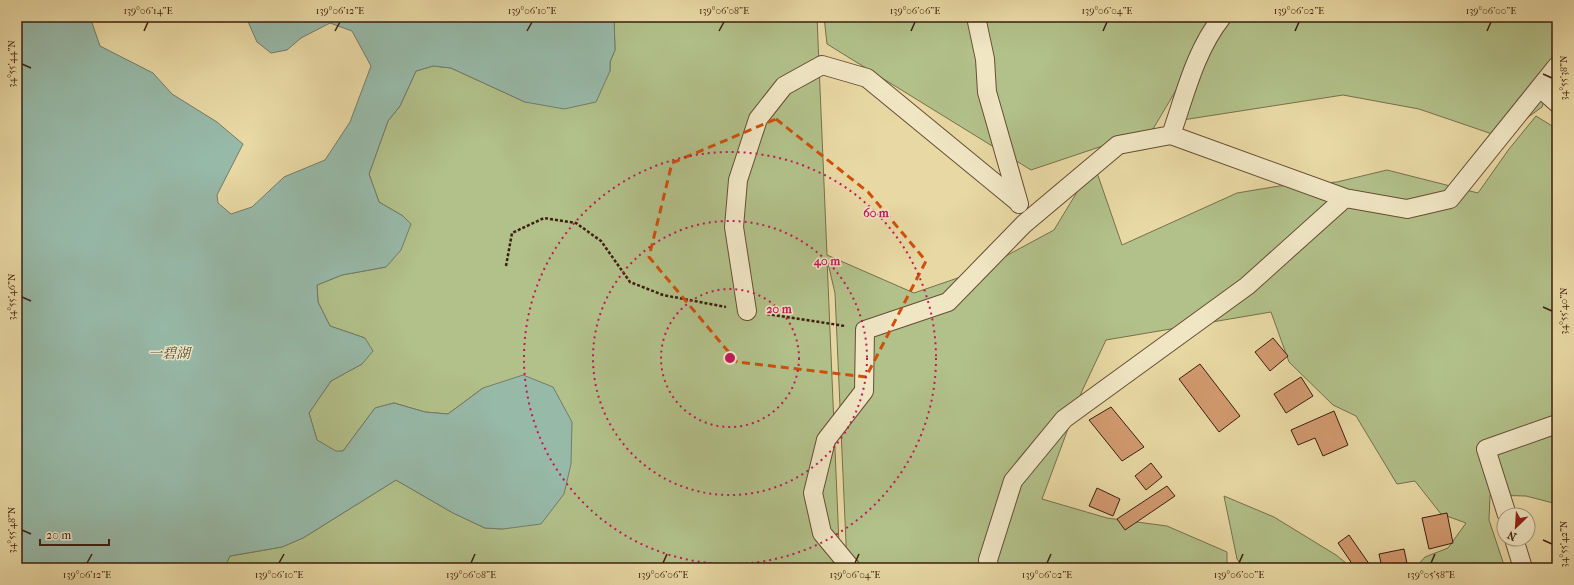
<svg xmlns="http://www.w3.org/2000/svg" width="1574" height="585" font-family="'IM FELL French Canon','Noto Serif JP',serif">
<rect width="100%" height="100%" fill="#e8d8a4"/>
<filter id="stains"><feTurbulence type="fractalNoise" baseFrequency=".005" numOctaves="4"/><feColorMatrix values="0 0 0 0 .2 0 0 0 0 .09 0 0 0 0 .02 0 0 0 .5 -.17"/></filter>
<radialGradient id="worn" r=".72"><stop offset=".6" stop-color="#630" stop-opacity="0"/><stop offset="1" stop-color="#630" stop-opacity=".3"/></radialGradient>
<!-- green -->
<path fill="#b2c089" stroke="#77704c" d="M614,17H817L827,255L914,293L978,271L1054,230L1094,164L1122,245L1237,193L1279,186L1337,182L1387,170L1478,193L1509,149L1536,116L1557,129V504L1526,496L1490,495L1489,520L1505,568H1415L1425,557L1448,548L1466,523L1441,514L1415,481L1397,484L1356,416L1333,405L1289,362L1271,312L1106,340L1082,391L1042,499L1107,518L1167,526L1227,552V568H846V543L835,293L827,259L840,568H224L230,556L282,547L303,538L396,480L453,513L485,528L503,529L483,388L448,414L425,412L394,403L375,408L343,451L336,452L317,440L309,413L331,381L362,364L365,338L330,326L318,302L317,285L342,275L386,267L403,216L379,202L369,174L388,121L400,106L416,71L433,66L451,68L525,102L610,71V62L615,50Z
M824,17H1557V60L1542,107L1501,137L1419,109L1343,95L1176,121L1210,33L1153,129L1031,170L827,44Z
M1224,496L1274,517L1336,555L1352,568H1244L1237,559Z"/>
<!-- water -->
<path fill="#97b9a8" stroke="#737b6a" d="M17,17H90L100,46L153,73L172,94L217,122L243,144L217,195L218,203L231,214L252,207L284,177L325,160L350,122L371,66L352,31L330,23L301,38L287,50L271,53L257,42L246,17H614L615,50L610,62V71L596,102L564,109L525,102L451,68L433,66L416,71L400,106L388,121L369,174L379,202L403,216L411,224L401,250L386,267L342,275L317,285L318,302L330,326L365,338L373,351L362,364L331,381L309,413L317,440L336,451H343L375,408L394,403L425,412L448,414L483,388L523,375L553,387L572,422L571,464L564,494L541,524L503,529L485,528L453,513L396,480L303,538L282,547L230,556L224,568H17Z"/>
<!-- building -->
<path fill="#d1996f" stroke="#3c1f0e" d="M1273,338L1288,356L1270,371L1255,352Z
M1200,364L1240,416L1219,432L1179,379Z
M1301,377L1313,396L1286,413L1274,394Z
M1111,407L1144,447L1122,461L1089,420Z
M1334,411L1348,445L1323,456L1315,438L1298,445L1291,430Z
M1151,463L1162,477L1146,490L1135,476Z
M1167,486L1175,496L1125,530L1117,519Z
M1097,488L1120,499L1113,516L1089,506Z
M1447,513L1453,543L1429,549L1422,518Z
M1349,535L1372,568H1355L1338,543Z
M1404,549L1408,568H1382L1379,554Z"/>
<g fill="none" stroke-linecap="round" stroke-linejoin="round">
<defs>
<path id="street" d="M976,17L985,59L987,92L1019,204
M1540,88L1557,103
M1171,135C1185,95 1195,51 1222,17
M747,311L734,227L738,180L758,119L784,86L822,65L867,78L1018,202
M1507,515L1486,449L1557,424
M1514,539L1523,568
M851,568L822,533L813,493L826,440L864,391L865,330L948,302L1024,224L1118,145L1171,135L1345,198L1407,209L1450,199L1557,66
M989,568L988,560L1013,481L1064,419L1247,286L1345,198"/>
</defs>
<!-- street casing -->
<use href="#street" stroke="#674d34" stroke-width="20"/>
<!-- path -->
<path stroke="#3c1f0e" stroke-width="2.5" stroke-dasharray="3 2" stroke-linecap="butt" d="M506,266L512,233L544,218L576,223L601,241L630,282L663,295L726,307
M767,314L845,326"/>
<!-- street -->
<use href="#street" stroke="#f0e6c4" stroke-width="18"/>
</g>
<!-- marked area -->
<path fill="none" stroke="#ce500c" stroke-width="3" stroke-dasharray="8 5" stroke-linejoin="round" d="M776,119L868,192L926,261L866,377L737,362L649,257L672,163Z"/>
<!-- ticks -->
<path fill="none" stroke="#3c1f0e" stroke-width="1.5" d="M144,31L148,22M335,31L340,22M527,31L532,22M719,31L724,22M911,31L915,22M1103,31L1107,22M1295,31L1299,22M1487,31L1491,22M22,64L31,68M1543,74L1552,78M22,297L31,301M1543,307L1552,311M22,530L31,534M1543,540L1552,544M87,563L92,554M279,563L284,554M471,563L475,554M663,563L667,554M855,563L859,554M1047,563L1051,554M1239,563L1243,554M1431,563L1435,554"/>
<!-- distance rings -->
<g fill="none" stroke="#c2185b" stroke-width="2" stroke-dasharray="2 4">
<circle cx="730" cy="358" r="69"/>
<circle cx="730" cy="358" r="137"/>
<circle cx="730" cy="358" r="206"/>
</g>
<g text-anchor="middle" stroke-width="3" stroke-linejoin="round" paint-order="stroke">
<!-- water labels -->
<g font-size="14" font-style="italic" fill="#574d3c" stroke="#f0e6c4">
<text x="169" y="358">一碧湖</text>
</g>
</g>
<circle cx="730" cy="358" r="6" fill="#c2185b" stroke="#f0e6c4" stroke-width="2"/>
<g font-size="12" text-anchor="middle" font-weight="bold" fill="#c2185b" stroke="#f0e6c4" stroke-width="3" stroke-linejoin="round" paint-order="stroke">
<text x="876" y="217">60 m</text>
<text x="827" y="265">40 m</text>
<text x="779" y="313">20 m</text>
</g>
<!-- margin -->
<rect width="1574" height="585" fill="none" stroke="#e8d8a4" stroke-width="44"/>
<!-- north arrow -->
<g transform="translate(1516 527) rotate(205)"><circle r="19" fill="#f0e6c4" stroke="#a8967b"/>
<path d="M0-3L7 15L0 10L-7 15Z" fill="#8f2418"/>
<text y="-6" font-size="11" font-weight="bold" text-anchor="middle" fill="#3c1f0e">N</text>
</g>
<!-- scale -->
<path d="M40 539v6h69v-6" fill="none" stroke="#3c1f0e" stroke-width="2"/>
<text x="46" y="539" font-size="12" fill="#3c1f0e" stroke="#f0e6c4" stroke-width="3" paint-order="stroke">20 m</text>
<rect x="22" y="22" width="1530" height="541" fill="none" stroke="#3c1f0e" stroke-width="1.5"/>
<g font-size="10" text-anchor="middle" fill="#3c1f0e">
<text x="148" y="14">139°06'14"E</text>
<text x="340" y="14">139°06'12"E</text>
<text x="532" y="14">139°06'10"E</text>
<text x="724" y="14">139°06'08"E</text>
<text x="915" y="14">139°06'06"E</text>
<text x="1107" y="14">139°06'04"E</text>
<text x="1299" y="14">139°06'02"E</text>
<text x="1491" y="14">139°06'00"E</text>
<text transform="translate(11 64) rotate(-90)" y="4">34°55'44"N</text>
<text transform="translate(1563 78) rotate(-90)" y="4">34°55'38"N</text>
<text transform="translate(11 297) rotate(-90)" y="4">34°55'46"N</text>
<text transform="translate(1563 311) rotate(-90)" y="4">34°55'40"N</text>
<text transform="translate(11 530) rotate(-90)" y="4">34°55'48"N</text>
<text transform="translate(1563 544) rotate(-90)" y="4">34°55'42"N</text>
<text x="87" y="578">139°06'12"E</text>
<text x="279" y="578">139°06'10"E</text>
<text x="471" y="578">139°06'08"E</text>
<text x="663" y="578">139°06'06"E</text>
<text x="855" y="578">139°06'04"E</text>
<text x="1047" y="578">139°06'02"E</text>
<text x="1239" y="578">139°06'00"E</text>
<text x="1431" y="578">139°05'58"E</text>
</g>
<rect width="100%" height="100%" filter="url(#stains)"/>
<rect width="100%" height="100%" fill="url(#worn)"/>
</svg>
